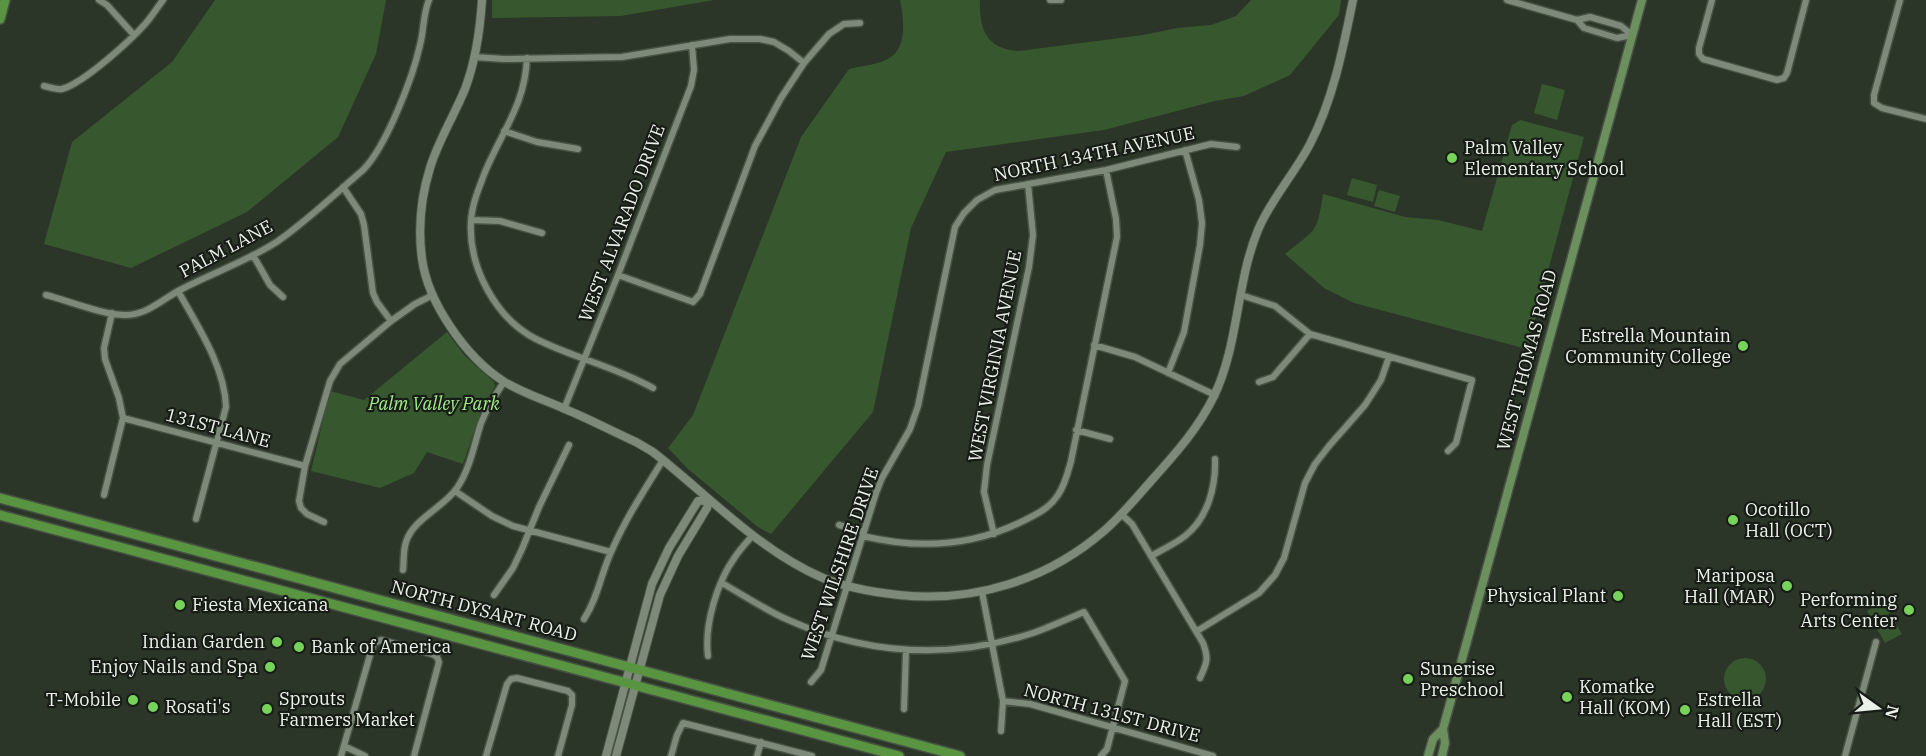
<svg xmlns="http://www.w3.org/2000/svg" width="1926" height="756" font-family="'IBM Plex Serif',serif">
<rect width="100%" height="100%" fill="#2b3628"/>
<!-- green -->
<path fill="#37582e" d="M215,0H386L376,54L338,137L247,212L131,268L44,244L72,142L172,62Z
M492,0H714L621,16L492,18Z
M900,0H980C979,30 987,49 1019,51L1143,35L1177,28L1211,25L1236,16L1251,0H1341L1339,15L1290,75L1244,96L1215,101L1104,130L946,152L911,228L873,412L771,534L758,527L688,469L668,448L693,415L801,137L849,69C861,66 875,65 886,60C908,51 904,18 900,0Z
M1542,84L1565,90L1557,120L1534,113Z
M1520,120L1584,137L1527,349L1354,303L1324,288L1285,254C1316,229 1317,234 1323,194L1405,217L1438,220L1482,231L1512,125Z
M1352,178L1377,185L1373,202L1347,195Z
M1379,190L1400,196L1395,212L1374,206Z
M447,332L464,355L494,382L495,386L482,408L463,464L427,452L414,473L380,488L311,471L330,391L364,400Z
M1883,601L1890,613L1886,615L1892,626L1896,624L1902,634L1885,643L1867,611Z
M1724 679a21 21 0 1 1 42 0a21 21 0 1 1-42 0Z"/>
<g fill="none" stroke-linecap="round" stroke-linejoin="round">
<defs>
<path id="minor" d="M99,0L107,5L134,35
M1050,0H1061
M1507,0L1577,20L1590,17L1621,26L1632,35
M1712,0L1699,48V54L1703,59L1777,80L1784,78L1787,73L1806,0
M1900,0L1874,95V103L1882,108L1926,119
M1577,20L1584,28L1617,38L1632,35
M474,57L504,59L622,57L730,39H760L774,42L789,51L804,63
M527,58C525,105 502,131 485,172C479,188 472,204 471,221C468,266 495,318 536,339C574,358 616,367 653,388
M44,86C49,87 57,90 62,89C84,83 131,40 146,23C152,16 157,8 163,0
M504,131L537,142L578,149
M343,187L361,214L364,225L373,293L377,302L391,321
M471,220L500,221L542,233
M253,255L270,285L283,297
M618,275L693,302L700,294L755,146L781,98L804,63L829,34L844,24L860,23
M178,291C197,325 225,367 226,407L196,519
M46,295C69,301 103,315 126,315C147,315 163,299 180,290C212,273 248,261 278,241C308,220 335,194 363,170C386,147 413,77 420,45C424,30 423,14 429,0
M1241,295L1275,306L1310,334L1472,380L1456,443L1448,451
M1094,345L1135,357L1215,395
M1168,373L1184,332L1200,245L1202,223L1199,200L1185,150
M1259,382L1273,377L1310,334
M564,409L618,275L691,86L694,70L692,45
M123,418L305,466
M1076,430L1110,439
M455,491L492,516L513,526L611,552
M104,495L123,418L119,398L105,359L104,348L112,313
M1121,514L1132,524L1151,556L1203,643C1209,659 1207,663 1200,678
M324,522L307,514L301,508L299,501L305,466L330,381L340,364L391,321L415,304L433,295
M839,525L864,532
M994,534L984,492L987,465L1029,267L1033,235L1028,184
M863,536C917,549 970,547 1021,522C1035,515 1049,509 1058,495C1065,485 1068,472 1071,461L1117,237L1116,219L1106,170
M1151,556C1163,549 1175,544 1185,536C1208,518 1216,486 1215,459
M403,570C404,561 403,551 406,542C413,519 443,508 457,488C470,469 474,445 481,423C487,408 495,395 504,382
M722,583C743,595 764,609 786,619C866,655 949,660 1033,633C1050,627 1067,619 1084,612L1125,681L1107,749L1101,756
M982,592L1003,701L1001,731
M494,595L513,568L522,549L539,507L569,445
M584,619C598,598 601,573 612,550C626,518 645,489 663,460
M1197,631L1259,593L1275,575L1284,558L1305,483L1315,464L1329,446L1365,405L1381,380L1389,357
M708,656C704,625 717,582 735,557C740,549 747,542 753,535
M811,682L821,670L876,493L882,478L910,429L918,406L955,227L964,213L977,200L995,190L1106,170L1211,144L1237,147
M1003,701L1030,704L1213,756
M904,709L906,651
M344,746L365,756
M341,756L372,648L374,643L381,640L432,654L437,657L439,662L414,756
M486,756L507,684L511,679L517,678L568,691L572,695V705L558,756
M671,756L677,735L683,723L812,756
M757,756L761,742
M1845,756L1876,642"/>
<path id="tertiary" d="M482,0C480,31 476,60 465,89C454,116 438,141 430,168C421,197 418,229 422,259C428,303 466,357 503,381C522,393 545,400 565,409C589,419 612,431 636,442L653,452C708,495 758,550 823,578C847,588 872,592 899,595C974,603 1048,580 1105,530C1122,515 1136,498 1151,481C1175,454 1198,429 1214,396C1239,344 1236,283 1258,230C1271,199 1295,173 1310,144C1333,100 1343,49 1353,0
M606,756L652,584L669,548L698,501L709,500L707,508L678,556L660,595L616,756"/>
<path id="secondary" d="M1428,756L1433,739L1443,729
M1442,756L1445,743L1443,729L1642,0"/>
<path id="primary" d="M0,19L5,0
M0,498L960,756
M0,515L899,756"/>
</defs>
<!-- minor casing -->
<use href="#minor" stroke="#475144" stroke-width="9"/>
<!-- tertiary casing -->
<use href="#tertiary" stroke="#475144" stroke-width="10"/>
<!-- secondary casing -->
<use href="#secondary" stroke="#475144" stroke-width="11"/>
<!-- primary casing -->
<use href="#primary" stroke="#475144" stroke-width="12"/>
<!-- minor -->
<use href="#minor" stroke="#7d8a79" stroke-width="6"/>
<!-- tertiary -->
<use href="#tertiary" stroke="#7d8a79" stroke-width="8"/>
<!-- secondary -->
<use href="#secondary" stroke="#6b8f5d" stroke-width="8"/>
<!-- primary -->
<use href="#primary" stroke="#599541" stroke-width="9"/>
</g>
<!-- markers -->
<g fill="#77d259" stroke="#171c16" stroke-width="2">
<circle cx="1452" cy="158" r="6"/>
<circle cx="1743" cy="346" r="6"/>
<circle cx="1733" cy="520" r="6"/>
<circle cx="1787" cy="586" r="6"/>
<circle cx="1618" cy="596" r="6"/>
<circle cx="180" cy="605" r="6"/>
<circle cx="1909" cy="610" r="6"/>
<circle cx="277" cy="642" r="6"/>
<circle cx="299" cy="647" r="6"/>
<circle cx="270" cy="667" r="6"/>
<circle cx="1408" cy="679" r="6"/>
<circle cx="1567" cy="697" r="6"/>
<circle cx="133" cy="700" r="6"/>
<circle cx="153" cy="707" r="6"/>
<circle cx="267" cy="709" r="6"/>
<circle cx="1685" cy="710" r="6"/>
</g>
<g text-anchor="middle" stroke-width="4.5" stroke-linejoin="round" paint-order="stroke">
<!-- poi labels -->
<g font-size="18" fill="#ebf2e9" stroke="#171c16" text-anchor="start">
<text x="1464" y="154">Palm Valley<tspan x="1464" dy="21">Elementary School</tspan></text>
<text x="1731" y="342" text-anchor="end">Estrella Mountain<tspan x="1731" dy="21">Community College</tspan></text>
<text x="1745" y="516">Ocotillo<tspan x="1745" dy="21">Hall (OCT)</tspan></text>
<text x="1775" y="582" text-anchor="end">Mariposa<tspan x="1775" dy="21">Hall (MAR)</tspan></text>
<text x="1606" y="602" text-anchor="end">Physical Plant</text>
<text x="1897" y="606" text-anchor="end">Performing<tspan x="1897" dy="21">Arts Center</tspan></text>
<text x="192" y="611">Fiesta Mexicana</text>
<text x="265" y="648" text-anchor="end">Indian Garden</text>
<text x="311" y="653">Bank of America</text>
<text x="258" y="673" text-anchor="end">Enjoy Nails and Spa</text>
<text x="1420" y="675">Sunerise<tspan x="1420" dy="21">Preschool</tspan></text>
<text x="1579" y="693">Komatke<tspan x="1579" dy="21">Hall (KOM)</tspan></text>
<text x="279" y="705">Sprouts<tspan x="279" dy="21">Farmers Market</tspan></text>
<text x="121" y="706" text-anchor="end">T-Mobile</text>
<text x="1697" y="706">Estrella<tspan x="1697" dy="21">Hall (EST)</tspan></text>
<text x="165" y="713">Rosati's</text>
</g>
<!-- street labels -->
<g font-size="18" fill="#ebf2e9" stroke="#171c16">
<text transform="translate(1094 154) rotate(-12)" y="6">NORTH 134TH AVENUE</text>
<text transform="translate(622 223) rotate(-69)" y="6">WEST ALVARADO DRIVE</text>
<text transform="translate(226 249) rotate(-28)" y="6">PALM LANE</text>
<text transform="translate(995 356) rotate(-79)" y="6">WEST VIRGINIA AVENUE</text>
<text transform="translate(1527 360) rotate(-75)" y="6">WEST THOMAS ROAD</text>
<text transform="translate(218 428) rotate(15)" y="6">131ST LANE</text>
<text transform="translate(840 564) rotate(-71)" y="6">WEST WILSHIRE DRIVE</text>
<text transform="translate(484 611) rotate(15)" y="6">NORTH DYSART ROAD</text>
<text transform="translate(1112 713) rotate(15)" y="6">NORTH 131ST DRIVE</text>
</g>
<!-- park labels -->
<g font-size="18" font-style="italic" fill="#a0ea8a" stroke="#171c16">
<text x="434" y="410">Palm Valley Park</text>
</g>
</g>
<!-- north arrow -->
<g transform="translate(1878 708) rotate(105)" stroke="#171c16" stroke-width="4.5" paint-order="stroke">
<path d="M0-4.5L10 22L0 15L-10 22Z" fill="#ebf2e9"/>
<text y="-9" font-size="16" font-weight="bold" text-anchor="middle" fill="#ebf2e9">N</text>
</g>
</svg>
